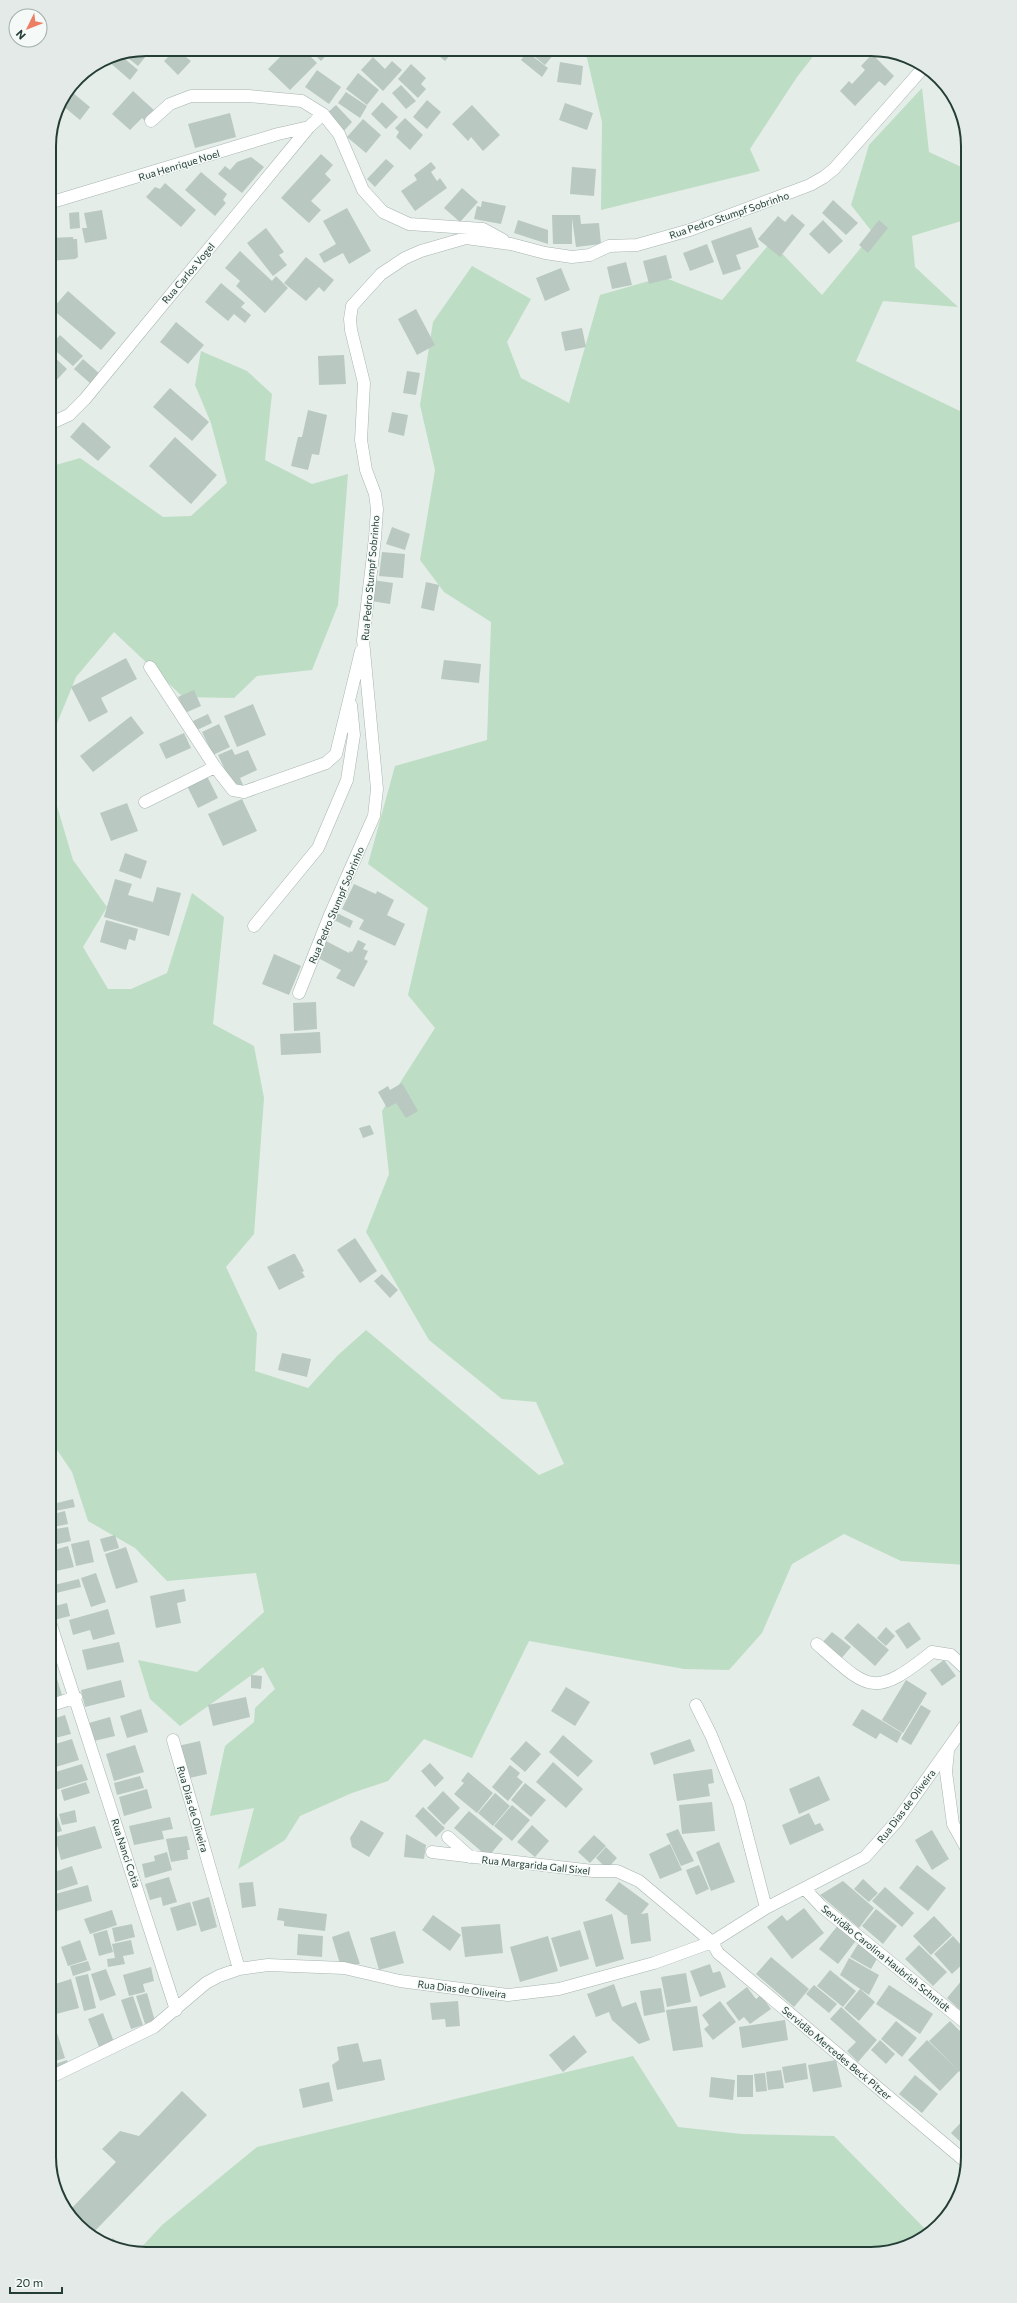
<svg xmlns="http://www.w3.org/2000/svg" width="1017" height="2303" font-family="Commissioner,sans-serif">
<rect width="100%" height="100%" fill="#e4ede8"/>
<!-- green -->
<path fill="#beddc5" d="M579,49H819L797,77L750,149L760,171L601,210L602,122L587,58Z
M922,88L929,152L968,170V219L912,236L915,267L958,307L883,301L856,361L962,412L968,417V1565L901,1561L844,1534L792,1564L762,1633L729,1670L684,1669L529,1641L472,1758L424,1739L388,1781L352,1793L300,1816L285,1840L238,1869L254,1808L210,1816L225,1746L254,1722L255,1708L275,1689L263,1667L180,1726L150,1699L138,1660L197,1672L264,1612L256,1573L167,1581L135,1548L88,1521L72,1472L49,1438V779L73,860L107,907L83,947L108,989H131L167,973L192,893L224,917L213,1024L254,1046L264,1098L254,1234L226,1267L257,1333L255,1371L308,1388L337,1356L366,1330L539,1475L564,1464L536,1402L502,1399L429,1340L366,1232L389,1174L382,1111L435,1028L408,995L428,908L368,864L395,766L487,740L491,622L444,592L420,560L435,470L420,405L433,322L472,266L531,299L507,342L521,378L569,403L600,295L663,277L722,300L771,242L822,295L873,233L851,205L869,145Z
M201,351L247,371L272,394L265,460L312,484L348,474L338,605L312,670L257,676L234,698L183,697L114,632L76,677L49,743V467L80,458L163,517L191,516L227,483L211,423L195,385Z
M633,2056L678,2127L742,2134L834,2136L930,2234L902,2249L870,2254L137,2252L162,2225L257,2147Z"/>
<!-- building -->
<path fill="#b9c8c1" d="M146,49L150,51L138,66L123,54Z
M176,49L191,61L178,75L164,61Z
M184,49H200L191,57Z
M288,49L292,52L295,49H303L317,63L290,90L268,69Z
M313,49H332L321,61L311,51Z
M431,49H455L445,61Z
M531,49H558L545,65L529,52Z
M527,52L548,68L542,77L521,60Z
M119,54L138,70L130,80L108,61L112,56Z
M872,54L894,76L885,86L879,81L855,106L840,91L849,81L852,84L865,70L861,66Z
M373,57L385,69L392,61L402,70L383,91L361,70Z
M560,62L583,66L581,85L557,82Z
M411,64L426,78L421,84L426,89L418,98L398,79Z
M317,70L341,87L329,104L305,87Z
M358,73L379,90L367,105L346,89Z
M401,85L416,101L406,109L392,93Z
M133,91L155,111L145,121L142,118L130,130L112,114Z
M346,92L367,106L360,118L338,103Z
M73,93L90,107L80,120L63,106Z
M427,100L441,112L427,129L413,117Z
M382,102L398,117L386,129L371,114Z
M565,103L593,113L587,130L559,120Z
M336,105L352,122L342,133L325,115Z
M472,105L500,135L483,151L471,137L468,141L452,124Z
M230,113L236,137L195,148L188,124Z
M405,118L423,135L410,150L396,137L399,132L395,128Z
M363,119L381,135L366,153L347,137Z
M321,154L333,165L325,174L331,180L311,201L321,210L309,223L281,198Z
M251,157L264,167L242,193L218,174L225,166L230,170L237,162Z
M386,159L394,166L375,187L367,179Z
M431,162L436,168L431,172L437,181L440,178L447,188L415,211L401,191L417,180L414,175Z
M572,167L596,169L594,196L570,194Z
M201,172L227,194L223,200L226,203L215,216L185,190Z
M165,183L196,210L181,227L146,197L155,187L160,189Z
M462,188L478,202L460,222L444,208Z
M833,200L858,223L846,235L822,213Z
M482,201L506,206L501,224L474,219L477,206L481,207Z
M347,208L371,251L349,264L343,253L324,263L319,254L336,244L323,221Z
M102,210L107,239L85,243L82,228H87L84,213Z
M79,212L80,228L70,229L69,213Z
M792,214L805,225L780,257L758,239L778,216L785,222Z
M552,215H580L581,224L599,223L601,244L576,247L572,218V244H553Z
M518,220L548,230V244L514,233Z
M823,220L843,241L829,254L809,234Z
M879,220L888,228L868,253L859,245Z
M751,227L759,247L736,255L741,269L723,275L711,241Z
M266,228L284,252L279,255L287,265L273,276L247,243Z
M73,237V239H77L78,257L75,259L49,261V238Z
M707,244L714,262L690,271L683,253Z
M240,251L272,281L276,276L288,288L265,313L236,286L240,281L225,268Z
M666,255L672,278L649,284L643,261Z
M306,257L334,280L324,292L319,287L306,301L284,283Z
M626,262L632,285L612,289L607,267Z
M561,268L570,290L545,301L536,278Z
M221,283L245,303L241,307L251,315L245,323L234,314L228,321L205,302Z
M68,291L116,333L101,350L52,309Z
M416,309L435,345L417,355L398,319Z
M176,322L204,345L188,364L160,342Z
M582,328L586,347L565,351L561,332Z
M60,335L83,356L73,366L50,346Z
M49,352L67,369L51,386L49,384Z
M344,355L346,384L319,385L318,356Z
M83,359L100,374L91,384L74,369Z
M407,371L420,373L416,395L403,393Z
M170,388L209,422L192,441L153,407Z
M308,410L327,415L319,455L312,454L308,470L291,466L298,437H302Z
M392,412L408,415L404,436L388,432Z
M83,422L111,447L98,461L70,437Z
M175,437L217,475L191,504L149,466Z
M392,527L410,534L405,550L386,544Z
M382,552L405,554L403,578L379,576Z
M373,580L393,583L390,604L371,601Z
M426,582L439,585L434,611L421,608Z
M126,658L137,679L101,698L108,712L89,722L71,687Z
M444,660L481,664L479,683L441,679Z
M194,690L201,706L185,713L178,697Z
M253,704L266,735L237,747L224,716Z
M208,714L212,723L197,730L193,721Z
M131,716L144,733L93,772L80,756Z
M219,724L230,747L213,755L202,732Z
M184,733L191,748L166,759L159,744Z
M232,749L235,755L248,750L257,770L240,778L243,785L234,789L218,755Z
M207,776L218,798L198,808L187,786Z
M242,799L257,831L223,846L208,814Z
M127,803L138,831L111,841L100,813Z
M125,853L147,861L141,879L119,871Z
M115,879L132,884L128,895L153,902L157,887L181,893L169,936L104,917Z
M354,884L376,894L377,891L394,900L387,915L405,924L395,946L359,929L364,920L342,909Z
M337,913L353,921L350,928L334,920Z
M106,920L138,929L135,941L129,939L126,950L100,942Z
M358,940L366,944L363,949L368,951L364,959L368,961L354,987L336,978L341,970L318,958L326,941L349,953L350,951L352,952Z
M274,954L301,966L289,995L262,984Z
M316,1002L317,1029L294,1031L293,1003Z
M320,1032L321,1053L281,1055L280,1034Z
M402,1083L418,1111L406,1118L396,1103L387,1108L378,1092L388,1086L390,1090Z
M370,1125L374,1134L363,1138L359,1128Z
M355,1238L377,1271L360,1283L337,1250Z
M293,1254H295L304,1271L302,1272L305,1277L279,1290L267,1267Z
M382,1274L398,1290L390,1298L374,1281Z
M282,1353L311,1359L307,1377L278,1370Z
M49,1449L54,1465L49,1466Z
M49,1490L53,1502L49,1503Z
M73,1499L75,1507L50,1512L49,1505Z
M65,1511L68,1524L49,1528V1515Z
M68,1527L71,1541L49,1546V1530Z
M115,1535L119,1548L104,1552L100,1539Z
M89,1540L94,1562L76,1566L71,1544Z
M68,1546L74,1567L56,1571L51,1551Z
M126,1547L138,1582L116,1589L105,1554Z
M53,1568L57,1584L49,1586V1569Z
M96,1573L106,1602L91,1607L81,1578Z
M79,1579L81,1587L52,1594L50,1586Z
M184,1589L186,1601L177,1603L181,1623L156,1628L150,1596Z
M67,1603L70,1616L54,1620L51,1607Z
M968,1606V1633L960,1630Z
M108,1609L115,1634L93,1640L90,1630L73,1635L69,1620Z
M909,1622L921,1639L907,1649L895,1631Z
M858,1623L889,1650L875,1666L844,1638Z
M886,1627L895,1636L886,1646L877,1638Z
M832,1632L851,1647L840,1660L821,1644Z
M119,1642L124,1662L87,1670L82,1650Z
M944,1660L956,1676L942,1686L930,1670Z
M54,1669L62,1695L49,1699V1671Z
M251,1675L262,1676L261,1689L251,1688Z
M121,1680L125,1697L85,1707L81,1690Z
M906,1680L927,1693L903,1733L882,1720Z
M566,1687L590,1702L575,1726L551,1711Z
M246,1697L250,1717L213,1726L208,1705Z
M921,1705L931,1711L911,1745L901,1739Z
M141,1709L148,1732L127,1738L120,1716Z
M862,1709L902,1733L897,1743L880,1733L876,1739L852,1725Z
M65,1715L71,1734L55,1738L50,1720Z
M110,1717L115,1736L94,1741L89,1723Z
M563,1735L593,1761L578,1777L549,1752Z
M72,1739L79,1760L49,1769V1746Z
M690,1739L695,1751L654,1765L650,1753Z
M200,1741L207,1774L185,1779L178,1746Z
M526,1741L541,1754L525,1772L510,1759Z
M135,1745L144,1772L114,1781L106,1754Z
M553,1762L583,1789L566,1808L536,1782Z
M430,1763L444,1778L435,1787L421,1771Z
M82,1764L88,1780L49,1792V1774Z
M510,1765L520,1773L517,1777L523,1782L508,1801L492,1787Z
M712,1769L714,1783L708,1784L710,1796L677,1801L673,1774Z
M468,1772L493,1793L477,1813L454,1794L464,1783L461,1781Z
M140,1776L144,1788L117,1795L114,1783Z
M819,1776L830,1800L799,1814L789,1789Z
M86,1782L90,1793L64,1801L61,1790Z
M525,1783L546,1800L531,1817L511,1800Z
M147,1789L152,1808L124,1816L119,1797Z
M443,1791L460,1808L444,1825L427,1808Z
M495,1793L510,1806L493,1826L478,1813Z
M712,1802L715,1831L682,1834L679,1805Z
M512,1805L530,1820L512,1841L494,1826Z
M54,1807L62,1831L49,1835V1809Z
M423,1807L445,1828L436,1837L415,1816Z
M75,1810L77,1822L62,1825L59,1814Z
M469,1811L503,1839L488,1857L454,1828Z
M809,1813L815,1825L820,1823L824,1830L790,1845L782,1825Z
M170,1817L173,1829L162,1831L164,1839L134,1845L129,1826Z
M361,1820L384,1833L369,1857L352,1847L350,1838Z
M532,1825L549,1841L535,1857L517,1842Z
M95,1826L102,1848L61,1860L55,1837Z
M678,1829L694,1861L681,1866L666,1834Z
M932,1830L949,1859L932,1870L915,1840Z
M406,1834L426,1845L424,1859L404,1857Z
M594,1835L606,1846L590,1863L578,1852Z
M187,1836L190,1850H187L188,1859L171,1862L166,1839Z
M49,1841L56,1862L49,1864Z
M719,1842L735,1882L711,1891L696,1852Z
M670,1844L682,1870L660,1879L649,1854Z
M606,1847L617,1858L607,1869L596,1858Z
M167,1852L172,1870L145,1878L142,1864L155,1861L154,1856Z
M699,1865L709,1889L696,1895L686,1870Z
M917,1865L946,1888L928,1911L899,1888Z
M72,1866L78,1884L53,1892L49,1874Z
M169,1877L177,1902L163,1906L161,1897L150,1900L145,1884Z
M863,1879L878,1893L869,1902L854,1889Z
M843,1881L874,1908L859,1928L820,1895Z
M253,1882L256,1906L242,1908L239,1883Z
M619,1882L649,1904L641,1914L648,1913L651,1941L631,1944L627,1915H625L605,1900Z
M88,1885L92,1901L57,1911L52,1895Z
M885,1887L914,1913L902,1927L872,1901Z
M209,1897L217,1927L201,1932L192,1902Z
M190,1902L197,1925L177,1931L170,1908Z
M279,1908L327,1914L325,1931L284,1926V1921L277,1920Z
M804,1908L824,1933L792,1959L767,1927L782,1915L787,1921Z
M876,1909L897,1926L883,1944L862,1926Z
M112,1910L117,1925L90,1934L84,1919Z
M612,1914L624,1959L596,1967L583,1922Z
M433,1915L461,1935L450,1951L422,1930Z
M934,1916L952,1935L931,1955L913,1936Z
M132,1924L135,1937L115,1942L112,1928Z
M500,1924L503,1953L465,1957L461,1927Z
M839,1924L858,1938L838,1964L819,1949Z
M107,1930L113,1952L99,1956L93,1934Z
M580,1930L589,1959L560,1967L551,1938Z
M349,1931L360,1964H340L332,1937Z
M395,1931L404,1963L379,1970L370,1938Z
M298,1934L323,1936L322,1957L297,1955Z
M548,1936L558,1971L520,1982L510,1947Z
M953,1936L968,1953V1959L952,1974L934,1954Z
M80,1940L87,1960L68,1966L61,1947Z
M131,1940L134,1954L123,1956L125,1964L108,1967L107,1959L115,1958L112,1944Z
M858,1944L878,1957L871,1969L850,1957Z
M919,1945L947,1972L933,1986L905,1959Z
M771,1957L809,1989L794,2007L756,1974Z
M849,1958L879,1975L869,1995L840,1975Z
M88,1961L91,1970L73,1976L70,1966Z
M710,1964L713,1973L720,1971L726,1987L700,1997L690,1971Z
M151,1967L154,1981L143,1984L145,1992L129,1996L123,1975Z
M106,1969L116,1995L100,2001L91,1974Z
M830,1970L856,1991L843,2007L817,1986Z
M686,1973L691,2002L667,2007L661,1977Z
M88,1974L96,2008L84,2011L75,1977Z
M71,1979L79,2008L56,2014L49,1986Z
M963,1979L968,1984V2005L962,2012L947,1998Z
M614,1984L622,2007L636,2002L650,2040L639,2044L612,2020L609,2012L596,2017L587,1994Z
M814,1985L837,2004L829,2013L806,1994Z
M889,1985L933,2014L920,2034L876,2004Z
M747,1987L756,1999L761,1995L771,2009L750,2024L744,2017L739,2021L726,2003Z
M661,1988L665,2012L644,2016L640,1991Z
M860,1989L875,2002L859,2021L844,2008Z
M147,1993L155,2021L145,2024L136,1996Z
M133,1996L143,2025L131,2029L121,2000Z
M458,2001L460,2026L446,2027L445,2019L432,2020L430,2003Z
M720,2001L736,2022L713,2040L704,2029L709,2025L702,2015Z
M697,2006L703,2047L673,2051L666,2010Z
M841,2007L877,2040L858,2062L847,2051L856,2042L830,2019Z
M103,2013L114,2042L99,2047L88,2019Z
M51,2014L65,2058L49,2063V2015Z
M785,2020L788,2040L742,2048L739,2027Z
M896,2021L917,2038L902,2057L881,2039Z
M950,2021L968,2039V2073L964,2076L929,2041Z
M574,2035L587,2052L563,2072L549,2055Z
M880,2040L895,2054L886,2064L871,2050Z
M927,2040L959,2071L940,2091L908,2060Z
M358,2043L363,2062L381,2059L385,2080L337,2090L332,2065L339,2060L337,2047Z
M67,2060L69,2067L49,2073V2066Z
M836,2060L842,2087L813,2092L808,2065Z
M806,2063L808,2079L785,2083L782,2067Z
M781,2070L784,2088L768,2090L766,2072Z
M765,2073L767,2091L756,2092L754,2074Z
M737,2075H753V2097H737Z
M915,2075L938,2094L922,2113L899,2094Z
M711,2077L735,2080L733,2100L709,2097Z
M329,2082L333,2101L303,2108L299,2089Z
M182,2091L207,2115L91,2235L87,2234L70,2210L116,2162L102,2149L120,2131L139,2136Z
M967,2116L968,2117V2149L951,2133Z
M113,2238L122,2247L109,2242Z"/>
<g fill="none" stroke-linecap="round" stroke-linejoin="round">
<defs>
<path id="minor" d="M151,121L170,104L191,96H249L302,101L323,114L339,134L363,190L383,212L409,224L483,229L503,240
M49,203L278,134L309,127
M49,424L69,415L85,399L309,127L323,114
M150,667L215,767L233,790L244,792L326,763L336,754L361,651
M145,802L215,767
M254,926L318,848L347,780L354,735L351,705
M299,993L330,915L374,816L377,789L363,640L375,538L377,509L375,494L366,470L361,440L364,383L351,330L350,319L352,306L381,274L405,258L421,251L466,238L511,244L545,253L572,257L590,255L609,246L637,245L690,230L810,185L824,177L834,169L924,67
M49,1619L176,2010
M817,1644C869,1690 873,1699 932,1652L951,1655L968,1671
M696,1705L711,1735L739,1804L766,1908
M49,1706L76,1697
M173,1740L239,1969
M948,1751L946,1772L953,1824L968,1851
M448,1837L470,1857
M432,1852L593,1871H617L639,1881L712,1942L718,1953L966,2162
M805,1889L821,1906L968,2025
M49,2078L154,2027L206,1983L219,1976L239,1969L268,1965L344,1968L400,1981L508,1995L559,1989L654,1963L712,1942L766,1908L865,1857L897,1821L968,1721"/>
</defs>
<!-- minor casing -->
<use href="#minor" stroke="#a7b5af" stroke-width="13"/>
<!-- minor -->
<use href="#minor" stroke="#fff" stroke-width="12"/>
</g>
<g text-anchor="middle" stroke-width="3" stroke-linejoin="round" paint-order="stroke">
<!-- street labels -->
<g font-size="10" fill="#243e36" stroke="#f5f9f7">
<text transform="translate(179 165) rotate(-17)" y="4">Rua Henrique Noel</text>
<text transform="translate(729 215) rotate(-19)" y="4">Rua Pedro Stumpf Sobrinho</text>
<text transform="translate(188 273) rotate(-50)" y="4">Rua Carlos Vogel</text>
<text transform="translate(370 578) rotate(-85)" y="4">Rua Pedro Stumpf Sobrinho</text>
<text transform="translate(336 905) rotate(-67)" y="4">Rua Pedro Stumpf Sobrinho</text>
<text transform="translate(906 1806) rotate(-53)" y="4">Rua Dias de Oliveira</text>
<text transform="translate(193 1809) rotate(74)" y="4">Rua Dias de Oliveira</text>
<text transform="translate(126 1853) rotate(72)" y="4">Rua Nanci Cotia</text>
<text transform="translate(536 1865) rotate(6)" y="4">Rua Margarida Gall Sixel</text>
<text transform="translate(886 1958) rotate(39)" y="4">Servidão Carolina Haubrish Schmidt</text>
<text transform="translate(462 1989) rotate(7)" y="4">Rua Dias de Oliveira</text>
<text transform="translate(837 2053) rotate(40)" y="4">Servidão Mercedes Beck Pitzer</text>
</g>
</g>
<!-- crop -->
<path d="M0 0H1017V2303H0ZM146 56H871A90 90 0 0 1 961 146V2157A90 90 0 0 1 871 2247H146A90 90 0 0 1 56 2157V146A90 90 0 0 1 146 56Z" fill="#e4eae8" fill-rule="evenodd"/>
<path fill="none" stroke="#243e36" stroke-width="2" d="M146 56H871A90 90 0 0 1 961 146V2157A90 90 0 0 1 871 2247H146A90 90 0 0 1 56 2157V146A90 90 0 0 1 146 56Z"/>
<!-- north arrow -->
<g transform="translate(28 28) rotate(227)"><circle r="19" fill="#f5f9f7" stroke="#a1aeaa"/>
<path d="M0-3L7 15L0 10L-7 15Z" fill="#eb7e63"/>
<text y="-6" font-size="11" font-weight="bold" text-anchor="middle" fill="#243e36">N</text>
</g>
<!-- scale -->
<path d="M10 2287v6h52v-6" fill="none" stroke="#243e36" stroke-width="2"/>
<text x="16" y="2287" font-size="12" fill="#243e36" stroke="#f5f9f7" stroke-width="3" paint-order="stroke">20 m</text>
</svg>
